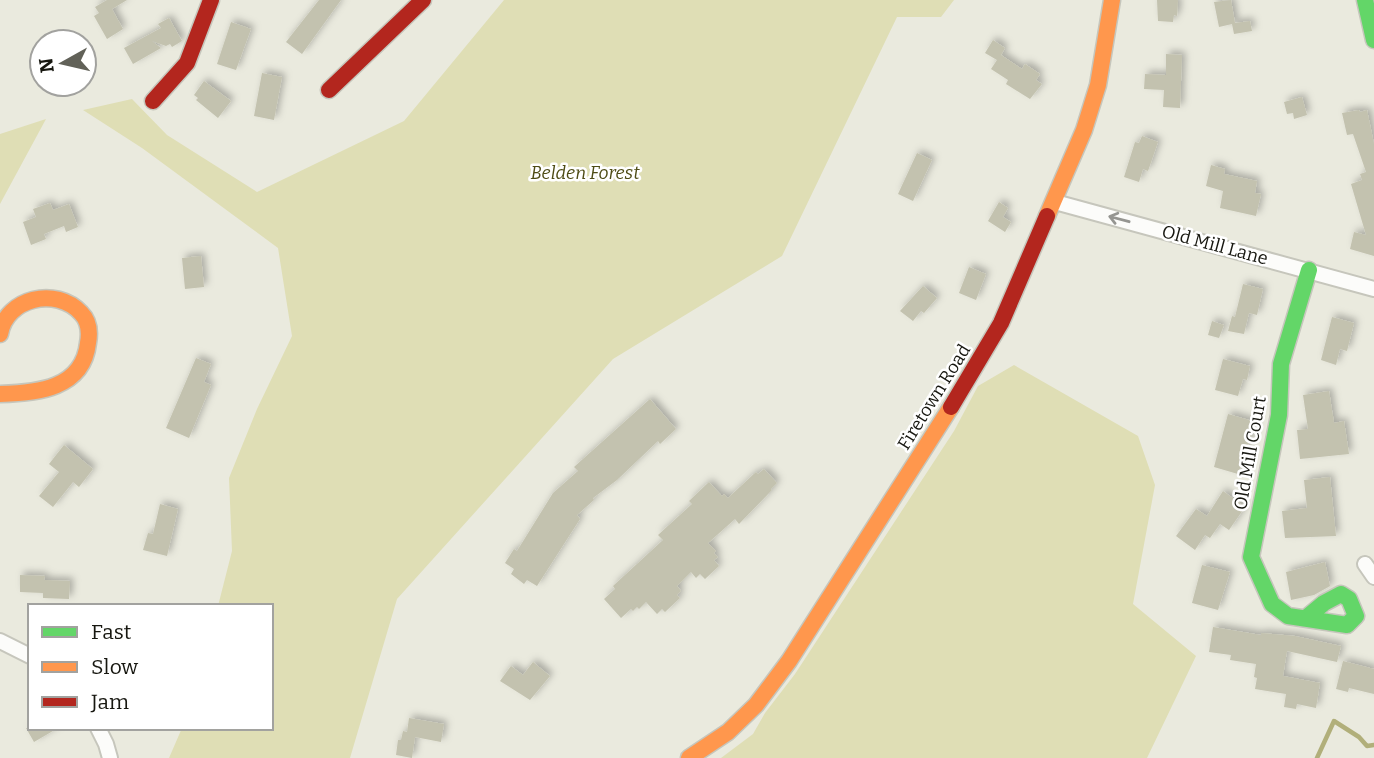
<svg xmlns="http://www.w3.org/2000/svg" width="1374" height="758" font-family="Bitter,serif">
<defs>
<filter id="shadow"><feDropShadow dx="3.5" dy="-3.5" stdDeviation="3.5" flood-color="#0004"/></filter>
</defs>
<rect width="100%" height="100%" fill="#eaeade"/>
<!-- green -->
<path fill="#dfdeb5" d="M504,0H954L941,17H897L782,256L613,359L397,599L350,758H169L182,728H271V606H218L232,551L229,478L257,409L292,336L278,248L142,148L83,110L132,99L167,135L257,192L404,121Z
M46,119L0,204V134Z
M1014,365L1138,436L1155,485L1133,604L1196,656L1147,758H721L753,734L765,713L795,674L954,431L978,386Z"/>
<g fill="none" stroke-linecap="round" stroke-linejoin="round">
<!-- stream -->
<path stroke="#b1af7a" stroke-width="4.5" d="M1317,758L1334,721L1359,737L1367,746L1374,745"/>
</g>
<!-- building -->
<path fill="#c3c2af" filter="url(#shadow)" d="M107,0H127L112,9L123,29L107,39L94,16L99,13L95,7Z
M319,0H341L302,54L286,42Z
M1157,0H1178L1177,16L1174,15L1173,22L1158,21Z
M1231,0L1235,23L1250,21L1252,31L1234,34L1232,24L1219,27L1214,2Z
M169,18L182,41L172,47L170,44L166,46L152,41L161,48L133,64L124,48L161,28L158,24Z
M231,22L251,29L236,70L217,64Z
M993,40L1005,48L1001,55L1022,69L1025,64L1040,74L1036,80L1042,84L1030,99L1006,84L1008,80L991,69L997,60L985,53Z
M1166,54L1182,55L1180,108L1163,107L1164,90L1144,89L1145,74L1166,75Z
M262,73L282,77L274,120L254,116Z
M204,81L231,101L218,118L196,100L198,98L194,95Z
M1302,97L1307,115L1294,119L1293,113L1287,114L1284,102Z
M1359,110L1360,112L1367,110L1374,144V256L1350,249L1354,232L1366,235L1351,184L1362,180L1360,174L1366,172L1353,134L1347,135L1342,113Z
M1142,136L1158,142L1148,171L1143,169L1139,182L1124,177L1135,142L1139,143Z
M917,153L932,160L913,201L898,194Z
M1211,165L1225,169L1224,174L1257,181L1255,193L1261,194L1256,216L1220,208L1223,191L1206,186Z
M999,202L1008,208L1003,217L1011,222L1005,232L988,221Z
M50,203L53,210L69,204L78,227L66,232L64,226L44,234L46,239L31,245L23,222L36,217L33,209Z
M201,256L204,287L185,289L182,258Z
M969,267L986,274L976,300L959,293Z
M1243,284L1263,289L1257,315L1249,313L1244,334L1228,331L1232,316L1235,317Z
M923,286L937,298L924,313L921,311L913,321L900,311Z
M1332,317L1354,323L1347,351L1340,349L1336,365L1321,360Z
M1212,321L1224,325L1219,338L1208,335Z
M196,358L211,364L204,382L211,385L189,438L166,428Z
M1223,359L1250,366L1247,380L1243,379L1238,396L1215,390Z
M1329,391L1334,423L1344,421L1349,454L1300,459L1297,430L1308,429L1303,395Z
M650,399L676,429L660,444L658,441L617,480L593,498L594,500L577,515L580,519L537,586L527,580L524,584L511,574L514,569L505,563L514,549L517,551L553,493L578,471L574,467Z
M1228,414L1256,422L1238,474L1214,467Z
M64,445L93,469L79,487L73,482L53,507L39,496L59,472L49,464Z
M764,469L777,483L771,489L772,490L739,524L735,519L708,543L716,551L714,553L718,557L714,560L719,566L705,579L700,574L696,578L691,572L677,586L681,591L677,595L680,598L665,612L662,609L657,614L646,602L639,609L637,607L633,611L631,609L621,618L604,599L615,589L613,586L663,540L658,535L692,504L689,501L709,482L722,496L724,494L728,498L756,472L758,474Z
M1330,477L1336,536L1285,538L1282,511L1307,508L1304,480Z
M1223,491L1245,507L1229,530L1220,524L1210,538L1205,535L1195,550L1176,536L1196,509L1207,516Z
M160,504L178,509L167,556L143,550L148,533L153,534Z
M1325,562L1330,586L1314,595L1291,600L1286,572Z
M1202,565L1230,572L1218,610L1192,603Z
M20,575L45,576L44,580L70,581L69,599L43,598V593L20,592Z
M1213,627L1261,635V633L1295,636L1341,646L1337,662L1287,651L1283,676L1320,683L1316,708L1297,704L1296,709L1284,707L1286,694L1255,689L1257,678L1254,677L1256,664L1230,660L1231,655L1209,652Z
M1343,661L1374,669V694L1349,688L1348,692L1336,689Z
M533,662L550,676L530,700L500,681L511,666L523,675Z
M409,718L444,724L441,742L415,737L412,758L396,755L398,740H401L403,731L407,732Z
M26,728H58L34,742Z"/>
<g fill="none" stroke-linecap="round" stroke-linejoin="round">
<defs>
<path id="street" d="M1055,202L1374,289
M1365,564L1374,577
M0,641L30,656
M98,728L106,744L110,758"/>
<path id="fast" d="M1365,0L1374,40
M1306,618L1324,603L1341,594L1349,599L1356,616L1347,625L1288,616L1272,604L1251,557L1279,415L1281,364L1309,270"/>
<path id="slow" d="M1047,216L1084,130L1098,85L1112,0
M0,334C6,298 56,286 81,313C89,321 90,332 88,343C83,389 37,393 0,394
M689,758L728,732L756,705L789,661L951,407"/>
<path id="jam" d="M329,90L423,0
M153,101L187,63L211,0
M951,407L1001,323L1047,216"/>
</defs>
<!-- street casing -->
<use href="#street" stroke="#c6c6bc" stroke-width="18"/>
<!-- fast casing -->
<use href="#fast" stroke="#c6c6bc" stroke-width="19"/>
<!-- slow casing -->
<use href="#slow" stroke="#c6c6bc" stroke-width="19"/>
<!-- jam casing -->
<use href="#jam" stroke="#c6c6bc" stroke-width="19"/>
<!-- street -->
<use href="#street" stroke="#fcfcfa" stroke-width="14"/>
<!-- fast -->
<use href="#fast" stroke="#63d668" stroke-width="16"/>
<!-- slow -->
<use href="#slow" stroke="#ff974d" stroke-width="16"/>
<!-- jam -->
<use href="#jam" stroke="#b3261e" stroke-width="16"/>
</g>
<!-- one-way arrows -->
<defs><path id="oneway-shaft" d="M-6 0H5M1.5-3L5.5 0L1.5 3" fill="none" stroke-width="1.6" stroke-linecap="round" stroke-linejoin="round" transform="scale(1.75)"/></defs>
<use stroke="#959591" href="#oneway-shaft" transform="translate(1119 219) rotate(-165)"/>
<g text-anchor="middle" stroke-width="5" stroke-linejoin="round" paint-order="stroke">
<!-- park labels -->
<g font-size="18" font-style="italic" fill="#4e4c15" stroke="#fff">
<text x="585" y="179">Belden Forest</text>
</g>
<!-- street labels -->
<g font-size="18" fill="#171710" stroke="#fff">
<text transform="translate(1215 245) rotate(15)" y="6">Old Mill Lane</text>
<text transform="translate(934 397) rotate(-58)" y="6">Firetown Road</text>
<text transform="translate(1250 453) rotate(-80)" y="6">Old Mill Court</text>
</g>
</g>
<!-- legend -->
<rect x="28" y="604" width="245" height="126" fill="#ffffff" stroke="#a2a29f" stroke-width="2"/>
<rect x="42" y="627" width="35" height="10" fill="#63d668" stroke="#a2a29f" stroke-width="2"/>
<text x="91" y="639" font-size="21" fill="#171710">Fast</text>
<rect x="42" y="662" width="35" height="10" fill="#ff974d" stroke="#a2a29f" stroke-width="2"/>
<text x="91" y="674" font-size="21" fill="#171710">Slow</text>
<rect x="42" y="697" width="35" height="10" fill="#b3261e" stroke="#a2a29f" stroke-width="2"/>
<text x="91" y="709" font-size="21" fill="#171710">Jam</text>
<!-- north arrow -->
<g transform="translate(63 63) rotate(262)"><circle r="33" fill="#ffffff" stroke="#a2a29f" stroke-width="2"/>
<path d="M0-5L12 26L0 18L-12 26Z" fill="#616158"/>
<text y="-10" font-size="19" font-weight="bold" text-anchor="middle" fill="#171710">N</text>
</g>
</svg>
